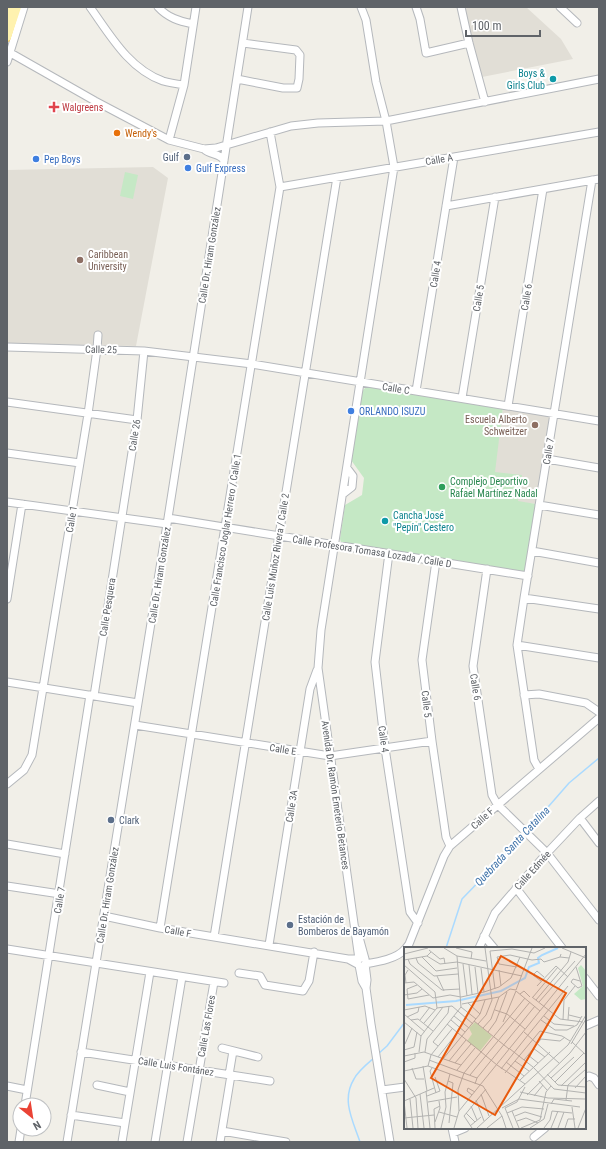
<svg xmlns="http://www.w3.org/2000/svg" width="606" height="1149" font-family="'Roboto Condensed',sans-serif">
<rect width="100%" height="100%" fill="#f1efe8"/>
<!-- education -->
<path fill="#e1ded6" d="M460,7H526L561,39L573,59L477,78Z
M153,167L168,178L136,346L7,343V170Z
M503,407L551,416L536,504L518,502L494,472Z"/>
<!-- green -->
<path fill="#c5e8c5" d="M125,172L138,175L133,199L120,196Z
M367,387L503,407L495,472L522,475L518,501L536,504L525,571H522L343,544L341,542L340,539L345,505L362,495L364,478L351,460L362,392L364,389Z"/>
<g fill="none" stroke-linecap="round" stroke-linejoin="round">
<!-- stream -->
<path stroke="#aadaff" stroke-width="1.5" d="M528,830L569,783L599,758
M446,948L462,899L524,835
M378,1054L387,1046L405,1022
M360,1142C353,1121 341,1100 354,1079C358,1071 367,1064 374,1058"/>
<defs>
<path id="minor" d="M90,7C110,35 129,69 163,81C170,83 177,84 184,85
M158,7C168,18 179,21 193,24
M416,7L420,19L426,53L469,43
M461,7L469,43L485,102
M560,7L577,23
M7,51L95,101L169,140L204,149L216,148L291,126L318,123L386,121L599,79
M7,62L24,7
M237,79L283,88H297L299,79L300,55L296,50L243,43
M169,140L184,85L196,7
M204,149C210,155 219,153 224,160
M280,187L599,132
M446,206L599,179
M7,347L144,351L252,364L599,421
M416,391L454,157
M462,398L495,197
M7,402L137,420
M508,406L543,189
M7,453L80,463
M547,459L599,468
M343,494L352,487L353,476L347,468
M7,502L167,524
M539,505L599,515
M168,518L528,576
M532,551L599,563
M389,553L375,662L385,748L410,912L418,923
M436,561L422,660L432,741L446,837L450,846
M487,569L473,666L492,795L497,804L547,853L599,920
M524,598L599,609
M7,599L22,504
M517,645L599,658
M7,682L138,703
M524,695L539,694L586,703L599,712
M94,696L137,420L144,351
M135,725L330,756L432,741
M539,769L534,760L517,645L524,598L592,180
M7,784L24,770L32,755L88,414L97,349L98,335
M580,818L599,843
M7,844L65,854
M7,886L60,894
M516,888L562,948
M104,916L160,928L348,959L359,965L362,981L366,988
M160,928L280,187L270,132
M357,930L365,959
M484,936L494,948
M214,937L337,177
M269,945L310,689L317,670
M406,948L409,944L444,856L450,846L599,718
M479,948L495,913L547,853L580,818L599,801
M7,949L224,983
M348,959H359L318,668L321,630L394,167L386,121L376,82L366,20L361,7
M239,973L260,976L265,985L303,991L309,981L314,952
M585,978L599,996
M585,1026L599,1020
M222,1048L258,1057
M81,1052L270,1081
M229,1075L233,1051
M585,1078L589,1076L594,1078L599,1085
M97,1085L130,1092
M7,1086L27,1090
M382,1090L405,1087
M25,1105L90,695
M71,1115L125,1123
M452,1128L455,1142
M222,1131L286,1142
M453,1133L465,1128
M534,1137L545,1128
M19,1142L21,1129
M67,1142L168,518L248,7
M122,1142L150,972
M155,1142L182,977
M187,1142L214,982
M220,1142L231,1075
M390,1142L371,1024L366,988L367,980L365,964C377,962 397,959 405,949"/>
<path id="major" d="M7,19L11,7
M7,37L17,7"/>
</defs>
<!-- minor casing -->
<use href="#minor" stroke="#b5b8bc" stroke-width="9"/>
<!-- major casing -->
<use href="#major" stroke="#f2c960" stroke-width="10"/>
<!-- minor -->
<use href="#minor" stroke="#fff" stroke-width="7"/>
<!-- major -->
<use href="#major" stroke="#fff2af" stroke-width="8"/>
</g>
<!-- markers -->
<g fill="#0f9aa8" stroke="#fff" stroke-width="1.5">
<circle cx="553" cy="79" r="4"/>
<circle cx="385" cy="521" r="4"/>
</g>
<path fill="#e0444e" stroke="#fff" stroke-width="1.5" d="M52 101h4v4h4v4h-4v4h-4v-4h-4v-4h4z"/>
<circle fill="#e8710a" stroke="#fff" stroke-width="1.5" cx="117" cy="133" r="4"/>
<g fill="#5c6f8a" stroke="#fff" stroke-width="1.5">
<circle cx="187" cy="157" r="4"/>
<circle cx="111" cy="820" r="4"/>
<circle cx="290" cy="925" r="4"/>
</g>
<g fill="#3f7fe0" stroke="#fff" stroke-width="1.5">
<circle cx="36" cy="159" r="4"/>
<circle cx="188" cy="168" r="4"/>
<circle cx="351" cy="411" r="4"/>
</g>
<g fill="#8d6e63" stroke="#fff" stroke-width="1.5">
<circle cx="80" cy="260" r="4"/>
<circle cx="535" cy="425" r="4"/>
</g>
<circle fill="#2e9e5b" stroke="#fff" stroke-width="1.5" cx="442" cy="487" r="4"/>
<g text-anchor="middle" stroke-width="4" stroke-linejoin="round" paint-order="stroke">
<!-- culture labels -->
<g font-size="10" fill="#0d838f" stroke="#fff" text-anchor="end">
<text x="545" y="77">Boys &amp;<tspan x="545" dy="12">Girls Club</tspan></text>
<text x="393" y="519" text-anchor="start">Cancha José<tspan x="393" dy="12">"Pepín" Cestero</tspan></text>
</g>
<!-- health labels -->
<g font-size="10" fill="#be3a42" stroke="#fff" text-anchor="start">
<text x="62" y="111">Walgreens</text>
</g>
<!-- food labels -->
<g font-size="10" fill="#c56008" stroke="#fff" text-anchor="start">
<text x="125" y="137">Wendy's</text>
</g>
<!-- service labels -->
<g font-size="10" fill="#4e5e75" stroke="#fff" text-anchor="start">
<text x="179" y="161" text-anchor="end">Gulf</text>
<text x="119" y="824">Clark</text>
<text x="298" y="923">Estación de<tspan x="298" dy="12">Bomberos de Bayamón</tspan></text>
</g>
<!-- shop labels -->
<g font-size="10" fill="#366cbe" stroke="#fff" text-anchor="start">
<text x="44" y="163">Pep Boys</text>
<text x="196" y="172">Gulf Express</text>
<text x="359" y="415">ORLANDO ISUZU</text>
</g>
<!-- street labels -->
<g font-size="10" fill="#5f6368" stroke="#fff">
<text transform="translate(439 159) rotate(-10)" y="4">Calle A</text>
<text transform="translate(209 255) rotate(-81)" y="4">Calle Dr. Hiram González</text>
<text transform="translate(435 274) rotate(-81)" y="4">Calle 4</text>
<text transform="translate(526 297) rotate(-81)" y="4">Calle 6</text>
<text transform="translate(478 298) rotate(-81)" y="4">Calle 5</text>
<text transform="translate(101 349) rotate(1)" y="4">Calle 25</text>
<text transform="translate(396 388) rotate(9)" y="4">Calle C</text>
<text transform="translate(134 435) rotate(-81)" y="4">Calle 26</text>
<text transform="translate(548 451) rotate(-81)" y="4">Calle 7</text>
<text transform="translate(71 519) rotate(-81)" y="4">Calle 1</text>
<text transform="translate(225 530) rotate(-81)" y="4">Calle Francisco Joglar Herrero / Calle 1</text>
<text transform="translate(372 551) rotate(9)" y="4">Calle Profesora Tomasa Lozada / Calle D</text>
<text transform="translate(275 557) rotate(-81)" y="4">Calle Luis Muñoz Rivera / Calle 2</text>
<text transform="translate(159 575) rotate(-81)" y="4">Calle Dr. Hiram González</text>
<text transform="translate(107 607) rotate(-81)" y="4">Calle Pesquera</text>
<text transform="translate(476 687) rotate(81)" y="4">Calle 6</text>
<text transform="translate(427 704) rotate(83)" y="4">Calle 5</text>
<text transform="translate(384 739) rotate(82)" y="4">Calle 4</text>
<text transform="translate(283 749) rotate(9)" y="4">Calle E</text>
<text transform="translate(336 795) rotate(82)" y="4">Avenida Dr. Ramón Emeterio Betances</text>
<text transform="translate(291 806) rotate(-81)" y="4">Calle 3A</text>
<text transform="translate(482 818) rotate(-42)" y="4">Calle F</text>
<text transform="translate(532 870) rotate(-48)" y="4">Calle Edmée</text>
<text transform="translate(107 895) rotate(-81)" y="4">Calle Dr. Hiram González</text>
<text transform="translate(59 900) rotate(-81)" y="4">Calle 7</text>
<text transform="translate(178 931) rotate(10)" y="4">Calle F</text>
<text transform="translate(206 1026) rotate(-80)" y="4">Calle Las Flores</text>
<text transform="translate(176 1066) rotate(9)" y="4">Calle Luis Fontánez</text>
</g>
<!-- education labels -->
<g font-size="10" fill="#785e54" stroke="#fff" text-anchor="start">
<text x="88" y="258">Caribbean<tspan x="88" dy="12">University</tspan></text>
<text x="527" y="423" text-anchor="end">Escuela Alberto<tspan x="527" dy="12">Schweitzer</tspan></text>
</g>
<!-- leisure labels -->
<g font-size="10" fill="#27864d" stroke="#fff" text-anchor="start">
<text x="450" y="485">Complejo Deportivo<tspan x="450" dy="12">Rafael Martínez Nadal</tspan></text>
</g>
<!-- water labels -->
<g font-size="11" font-style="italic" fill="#4174aa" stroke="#fff">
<text transform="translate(512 846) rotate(-47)" y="4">Quebrada Santa Catalina</text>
</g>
</g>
<!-- overview -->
<g transform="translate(404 947)">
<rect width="182" height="182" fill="#f1efe8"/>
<path d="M177,18L182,24V52L177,53L170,47L179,39L174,21ZM71,75L88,89L76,104L63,94L68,87L65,81Z" fill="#c5e8c5"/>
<path fill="none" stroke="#aadaff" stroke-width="2" d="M2,58L52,54L97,44L121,31L125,20L135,16L134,11L138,8L154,1"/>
<path fill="none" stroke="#b3b3b1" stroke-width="1" d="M40,1L53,9L82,14M52,1L68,5L67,12M158,1L182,11M25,3L36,12L40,11L41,17M0,7L24,1M157,7L156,10L165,11M23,9L36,17L53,15L118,29M18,10L32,24L53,21M12,11L14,16L30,29L54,27M4,12L6,17L38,43L56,42M0,13L23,9L27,5M94,13L93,10L106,8L128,13L137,12L140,15L156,10M94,13L95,17L113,20M59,17L63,49M0,18L31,45L33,61M65,18L68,47M71,20L74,46M172,20L178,39L174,41L167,35L169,32L176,34M77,21L80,45M95,23L97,39M33,29L40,44M137,34L129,28L133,24L140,30M0,36L10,35L29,51L46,48L57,50L80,45L95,40L107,31L116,10M2,36L1,28L4,23M13,38L3,42L4,52L25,48M133,39L152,19L164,30M91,42L86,4L108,2L130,6L141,1M116,47L120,44L126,50M0,48L13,46L18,42M128,50L156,72L179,75M129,50L154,20M132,53L164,15L167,5M135,55L171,14M64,56L76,67M58,57L95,50L106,42L112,43L128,1M57,60L72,72M0,63L21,59L31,63M91,63L103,67L121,82M0,67L21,85M165,68L177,71M50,69L65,81M140,69L150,77L170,79M3,70L14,65L15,60M7,73L14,72L29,84M16,73L26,60M47,73L61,85M137,73L151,83H163L173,78L178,69M159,73L160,53L171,39M164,73L165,60M70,74L105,102M0,75L17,89M99,75L112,44L136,64M20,76L33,61L48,59L69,77M43,77L93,118L121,137M74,77L82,68L88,53L81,1M79,81L87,72L95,50M84,85L92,74L103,45M120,85L155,116M124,88L164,39M168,95L182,108M1,97L8,81M167,97L182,72M34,99L29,95L57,60L53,9M129,101L141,110M106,102L129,120L150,142L182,146M0,103L10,100L13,85M15,105L17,89L39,60M21,105L23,92L44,66L45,59M124,108L134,116M0,109L20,105L57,118M34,110L53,86M39,112L76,67L81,53M25,113L73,131M120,113L137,92L156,94L161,90M45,114L62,93M111,114L125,124M0,115L11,111V106M102,115L120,129M51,116L67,97M19,119L23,144M24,119L27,108L48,82M8,121L12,132H20M28,121L26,124L32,146M97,122L124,88M53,123L71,101M0,124L24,119L79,139L98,169L102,181M101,126L136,84L158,89L166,94M143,127L154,138L182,140M66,128L126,55M31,130L36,144M147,131L170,110M0,132L12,151L14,181M116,133L146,105M44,134L49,136L45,176M135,134L143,143M151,135L180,106M71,137L73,131L131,59M157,139L181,116M171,141L182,129M22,144L26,181M116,145L144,151L181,152M16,147L20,181M77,147L85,169M68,148L63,144L64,141L71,145M123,148L166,106L182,85M23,149L36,144M130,149L139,138M6,152L9,181M72,153L80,174M162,153L164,138L182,122M0,154L30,141M0,154L3,181M24,155L53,150M113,155L121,140M147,157L150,152L168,154M67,159L73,173M168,160L171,181M98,161L115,152L176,160M55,164L182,7M108,164L115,181M35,165L53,170M62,166L71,175M103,166L118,160L140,162M111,169L121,165L138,170M0,171L30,168M113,174L122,171L134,176M31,175L36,161L35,154M66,179L77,170M31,181L30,162L36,159M37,181L42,160L41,145L46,127M50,181L55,164L54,143L60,126L121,51M68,181L60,169L82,142M73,181L164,98L182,68M83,181L98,169M109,181L101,161L113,155M117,181L136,173L142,145L147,139M126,181L140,172L144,157M140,181L146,173L148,164L168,166M147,181L154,164M154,181L160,165M161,181L164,172H171M174,181L182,161"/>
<path fill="#e8590c" fill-opacity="0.15" stroke="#e8590c" stroke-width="2" d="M97,9L162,46L91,168L27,131Z"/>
<rect width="182" height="182" fill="none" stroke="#5f6368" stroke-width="2"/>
</g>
<!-- border -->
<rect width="606" height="1149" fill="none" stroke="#5f6368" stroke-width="16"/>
<!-- north arrow -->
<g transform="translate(32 1117) rotate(150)"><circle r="19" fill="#ffffff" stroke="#bfc1c3"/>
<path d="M0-3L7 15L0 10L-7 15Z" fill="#ea4335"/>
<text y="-6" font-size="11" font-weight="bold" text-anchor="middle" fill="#5f6368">N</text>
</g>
<!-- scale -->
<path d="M466 30v6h74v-6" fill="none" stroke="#5f6368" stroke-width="2"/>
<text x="472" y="30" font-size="12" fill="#5f6368" stroke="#ffffff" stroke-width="3" paint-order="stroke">100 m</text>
</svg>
